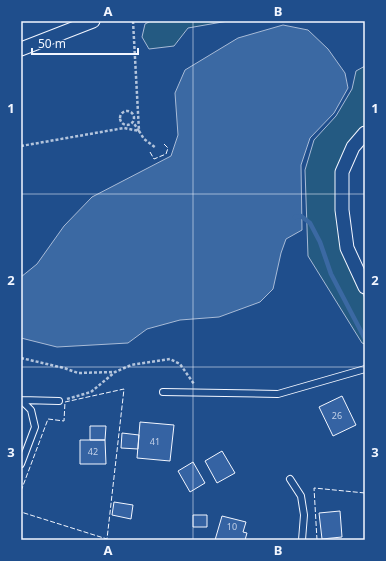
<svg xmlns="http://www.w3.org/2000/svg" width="386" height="561" font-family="'Noto Sans',sans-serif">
<rect width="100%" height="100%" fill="#1f4e8c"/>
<!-- green -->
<path fill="#245a82" stroke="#a8bbd7" d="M151,21H228L188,28L174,46L149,49L142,37L145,24Z
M365,66V125L350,142L342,251L365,298V344L362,343L308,256L305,170L314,140L336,116L352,89L356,71Z"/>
<!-- water -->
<path fill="#3b69a3" stroke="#a8bbd7" d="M283,25L308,30L328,49L345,73L348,88L334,113L310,138L301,165L302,230L286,239L281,253L273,289L260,302L219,317L180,320L147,329L128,343L57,347L21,338V277L37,264L64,226L92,197L171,156L178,135L175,93L185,70L238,38Z"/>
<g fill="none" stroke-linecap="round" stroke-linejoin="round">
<!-- stream -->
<path stroke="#3b69a3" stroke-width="4.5" d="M295,217L301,216L310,223L320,242L331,274L365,339"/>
</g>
<!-- building -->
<path fill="#3563a3" stroke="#f2f6ff" d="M342,396L356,425L333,436L319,407Z
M140,422L174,425L170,461L137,458Z
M90,426H106L105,440H90Z
M122,433L139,435L138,449L121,448Z
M80,440H105L106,464H80Z
M222,451L235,473L217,483L205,461Z
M193,462L205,483L190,492L178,471Z
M114,502L133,505L131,519L112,515Z
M340,511L342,537L322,539L319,513Z
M193,515H207V527H193Z
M222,516L246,522L243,532L247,533L245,540H215Z"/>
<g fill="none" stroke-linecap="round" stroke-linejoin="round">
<defs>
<path id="service" d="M163,392L278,394L365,369
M21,400L59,401
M21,464L35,427L31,410L21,400
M290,479L301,496L304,515L302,540"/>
<path id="minor" d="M21,49L93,21
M365,133L353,147L342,172V210L347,248L365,287"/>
</defs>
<!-- service casing -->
<use href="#service" stroke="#f2f6ff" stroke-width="8"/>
<!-- minor casing -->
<use href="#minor" stroke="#f2f6ff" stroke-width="15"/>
<!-- path -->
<path stroke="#b3c4dc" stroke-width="2.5" stroke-dasharray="3 2" stroke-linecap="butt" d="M133,21L139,131L144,139L156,148
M120 118a7 7 0 1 1 14 0a7 7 0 1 1-14 0Z
M21,146L124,128L139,131L133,122
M21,358L64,368L78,373L114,372
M67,399L91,392L115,372L131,365L170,359L180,364L194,384"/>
<!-- service -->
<use href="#service" stroke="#1f4e8c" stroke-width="6"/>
<!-- minor -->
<use href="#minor" stroke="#1f4e8c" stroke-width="13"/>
<!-- fence -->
<path stroke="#f2f6ff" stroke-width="1" stroke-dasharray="5 2" stroke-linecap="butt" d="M150,152L154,159L166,154L168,148L163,143
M21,491L48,419L64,421L65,402L124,389L107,539L21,512
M317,540L314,488L365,493"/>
</g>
<!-- grid -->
<path fill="none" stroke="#f2f6ff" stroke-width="1" stroke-opacity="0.55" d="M193,21V540M21,194H365M21,367H365"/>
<g text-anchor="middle" stroke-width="3" stroke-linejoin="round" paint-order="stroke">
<!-- number labels -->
<g font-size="9" fill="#c3d1e8">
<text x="337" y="419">26</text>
<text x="155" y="445">41</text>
<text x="93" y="455">42</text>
<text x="232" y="530">10</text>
</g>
</g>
<!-- border -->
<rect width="386" height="561" fill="none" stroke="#1f4e8c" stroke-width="44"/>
<!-- scale -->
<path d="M32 48v6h106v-6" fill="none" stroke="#f2f6ff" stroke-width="2"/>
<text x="38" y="48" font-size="12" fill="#f2f6ff" stroke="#1f4e8c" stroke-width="3" paint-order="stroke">50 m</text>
<rect x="22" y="22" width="342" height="517" fill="none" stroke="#f2f6ff" stroke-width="1.5"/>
<g font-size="13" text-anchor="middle" font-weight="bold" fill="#f2f6ff">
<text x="108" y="16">A</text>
<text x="278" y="16">B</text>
<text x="11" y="113">1</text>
<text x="375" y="113">1</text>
<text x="11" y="285">2</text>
<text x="375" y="285">2</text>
<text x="11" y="457">3</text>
<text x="375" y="457">3</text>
<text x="108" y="555">A</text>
<text x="278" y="555">B</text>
</g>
</svg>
